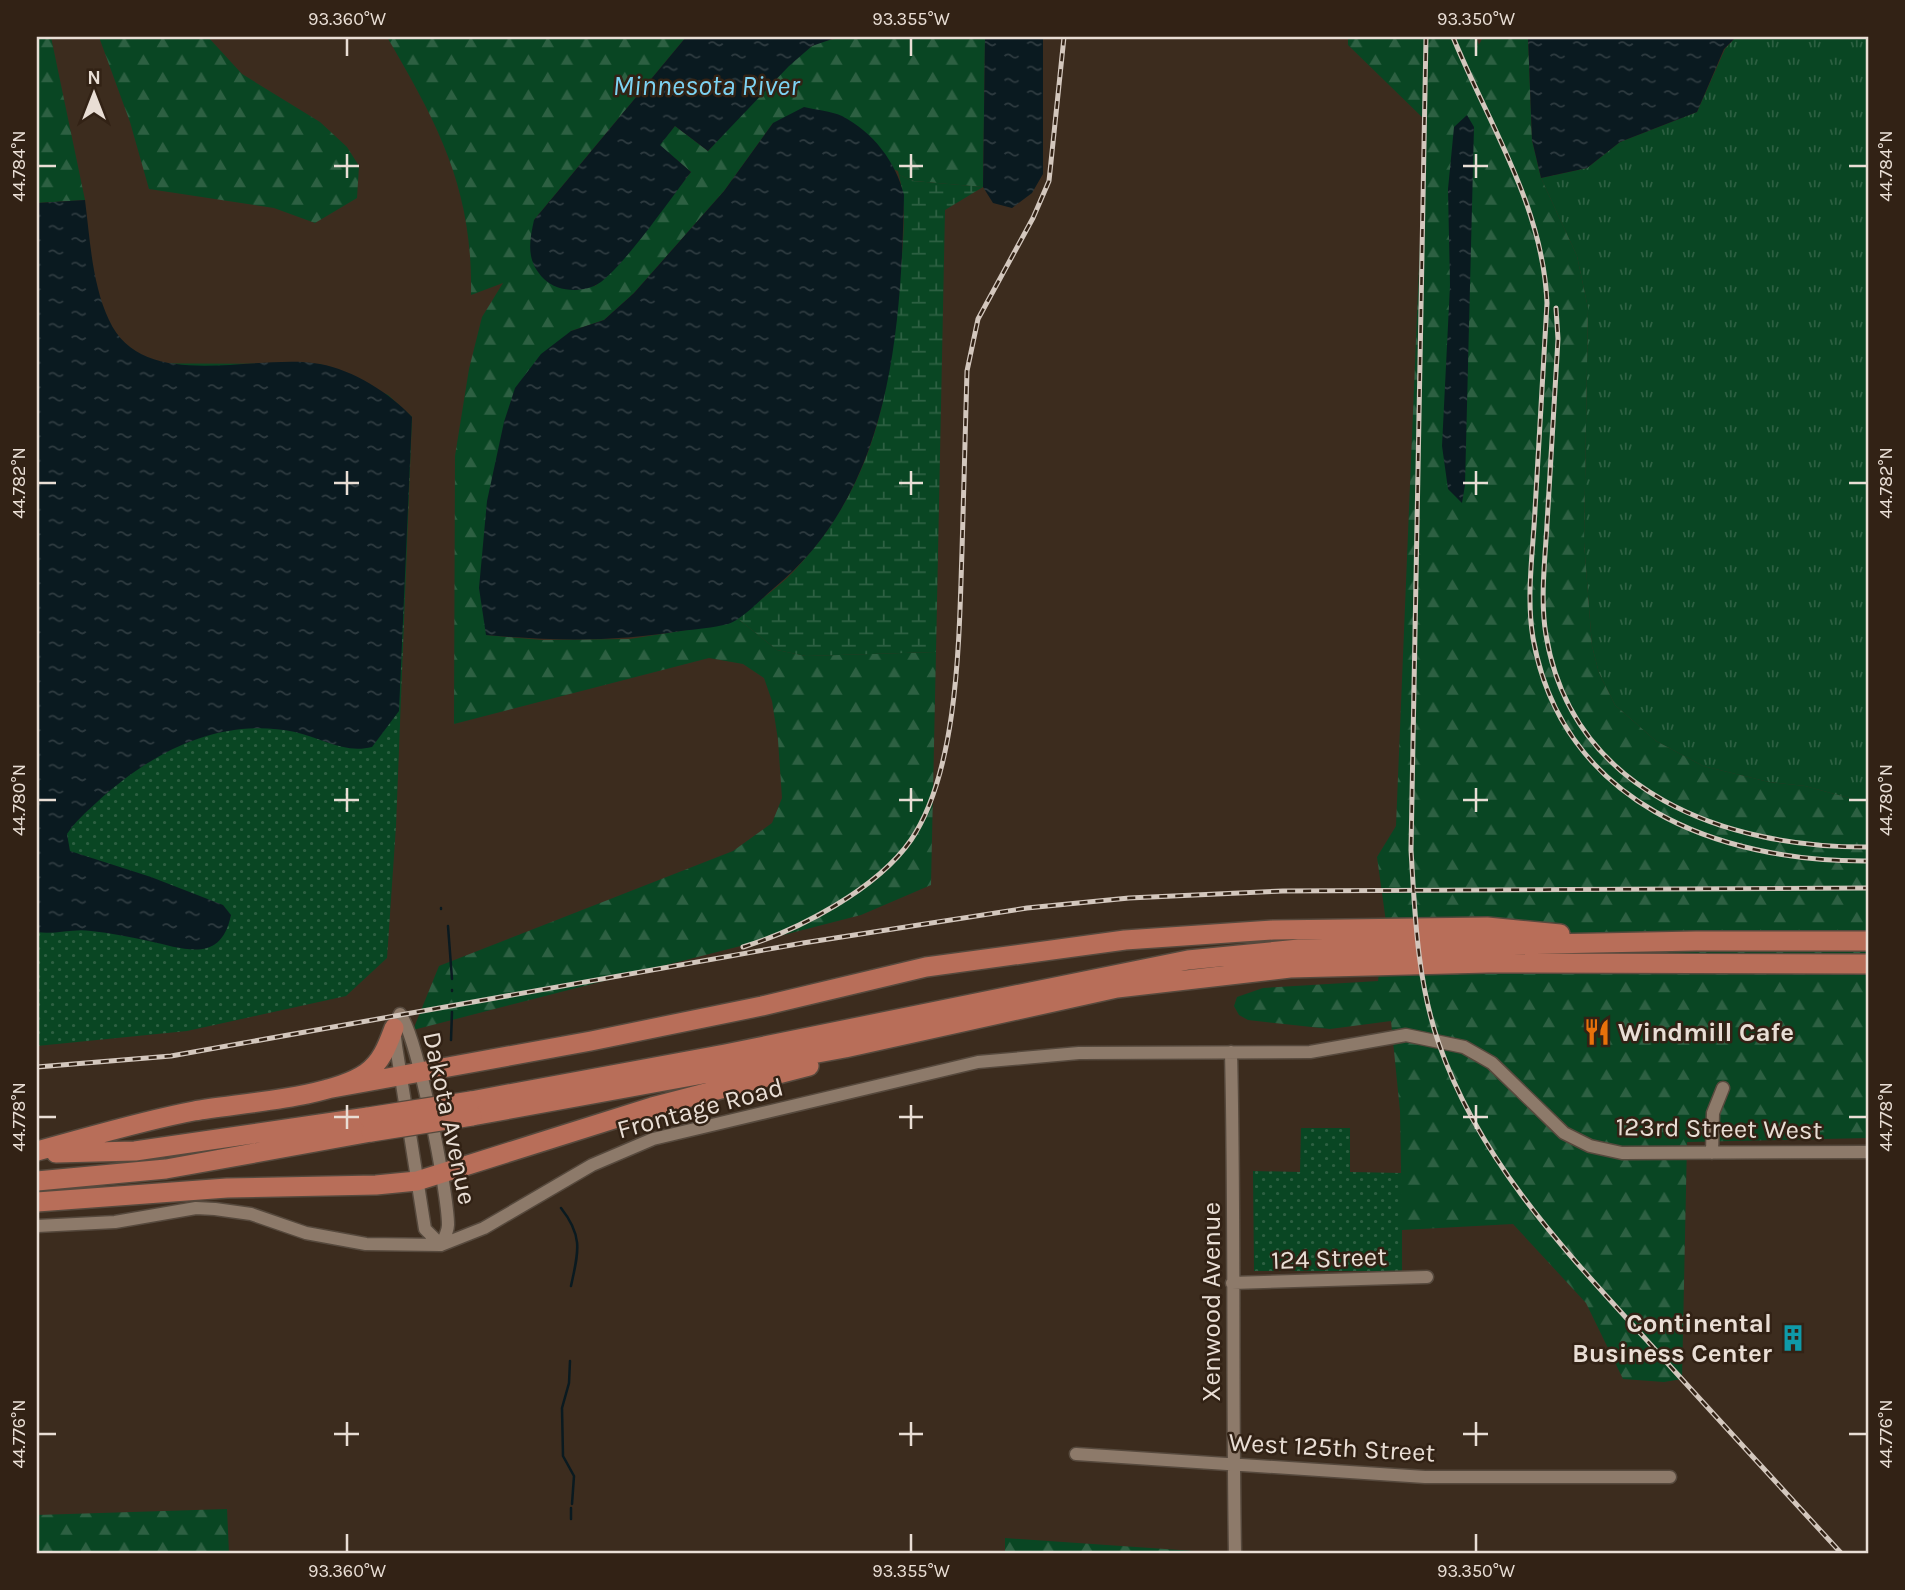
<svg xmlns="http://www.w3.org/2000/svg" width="1905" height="1590" font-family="Karla,sans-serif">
<defs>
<pattern id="grass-tufts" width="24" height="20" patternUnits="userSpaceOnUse" patternTransform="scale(1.75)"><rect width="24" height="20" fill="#094623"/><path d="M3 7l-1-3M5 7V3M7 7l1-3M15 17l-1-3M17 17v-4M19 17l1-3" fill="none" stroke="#2d6042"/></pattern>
<pattern id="forest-firs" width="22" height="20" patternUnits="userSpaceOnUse" patternTransform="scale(1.75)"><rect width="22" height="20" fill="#094623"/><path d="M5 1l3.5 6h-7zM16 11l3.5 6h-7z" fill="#2d6042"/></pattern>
<pattern id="wetland-marsh" width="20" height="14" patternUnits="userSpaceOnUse" patternTransform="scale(1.75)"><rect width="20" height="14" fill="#094623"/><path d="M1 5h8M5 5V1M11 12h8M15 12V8" fill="none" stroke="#2d6042"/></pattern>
<pattern id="park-dots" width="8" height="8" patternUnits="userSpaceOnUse" patternTransform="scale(1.75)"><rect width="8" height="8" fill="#094623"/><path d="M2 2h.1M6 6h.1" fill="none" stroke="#2d6042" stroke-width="1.8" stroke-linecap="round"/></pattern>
<pattern id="water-ripples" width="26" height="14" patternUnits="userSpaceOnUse" patternTransform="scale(1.75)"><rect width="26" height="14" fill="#0a1a20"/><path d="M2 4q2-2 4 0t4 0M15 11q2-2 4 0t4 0" fill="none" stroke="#2e3b40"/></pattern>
</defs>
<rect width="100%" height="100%" fill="#3c2c1e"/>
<!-- grass -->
<path fill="url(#grass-tufts)" d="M1736,37H1868V803L1805,786L1769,782L1703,766L1656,741L1615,705L1599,673L1592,646L1584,542L1588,308L1577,256L1541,178L1587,168L1620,142L1697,112L1725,49Z"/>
<!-- forest -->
<path fill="url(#forest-firs)" d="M37,37H51L85,200L37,203Z
M99,37H208L242,74L320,122L347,147L359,166L357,198L315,223L274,208L149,189L130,122Z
M387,37H686L534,220L595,286L615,268L691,172L659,145L675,126L708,151C732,126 788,58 814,45C847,29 944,37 985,37L983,187L914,181L899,175L898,171L773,123L724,191L634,293L604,320L571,331L486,635L542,640L630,639L730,623L737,618L777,650L806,656L936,652L931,885L861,915L413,1030L439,966L733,851L772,823L782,798L778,740L772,701L764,678L743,664L709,658L454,724L455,456L469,369L482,317L503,283L471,295C473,189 439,126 387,37Z
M1348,37H1476L1479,45L1483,37H1528L1532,140L1541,178L1577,256L1588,308L1584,542L1592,646L1599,673L1615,705L1656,741L1703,766L1769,782L1805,786L1868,803V1138L1687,1142L1682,1379L1664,1382L1623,1379L1586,1303L1513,1224L1402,1230L1400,1111L1391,1021L1330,1029L1248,1020L1239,1015L1234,1006L1237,997L1263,988L1378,981L1386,922L1377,857L1396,826L1425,120L1348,45Z
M227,1509L229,1553H37V1515Z
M1005,1538L1223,1553H1005Z"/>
<!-- wetland -->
<path fill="url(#wetland-marsh)" d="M899,175L914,181L983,187L945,210L936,652L806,656L777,650L737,618C756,603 778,588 795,570C871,488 888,405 898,297C901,257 909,215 899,175Z"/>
<!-- park -->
<path fill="url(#park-dots)" d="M37,363L320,364L388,395L412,417L396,826L387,958L346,996L187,1031L37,1046Z
M1301,1128H1350V1172L1402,1173V1271H1254L1253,1171L1300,1172Z"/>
<!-- water -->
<path fill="url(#water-ripples)" d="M686,37H838L812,46L789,66L708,151L675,126L660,145L691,172C673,195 617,277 594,286C578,293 556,291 544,279C526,261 529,243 534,220Z
M985,37H1043V174L1032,193L1012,208L993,203L983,187Z
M1528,37H1736L1724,49L1697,112L1620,142L1587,168L1541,178L1532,140Z
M804,107C816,110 831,111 842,116C873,132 896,162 904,195C901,335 890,493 774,588C761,599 743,619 728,624C713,628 696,629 681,631C615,642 552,641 486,635L479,588L487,501L504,422L515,388L541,354L571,331L604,320L634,293L724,191L773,123Z
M1467,115L1474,127L1465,485L1462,503L1448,489L1442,446L1450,285L1448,189L1454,127Z
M85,200C90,239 92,284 109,320C143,395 256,352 320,364C353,370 390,393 412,417L399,711L372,747C344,754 322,738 295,732C219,716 150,753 96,803C85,813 76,821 67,834L70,851L151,877L223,905L231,915C221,964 185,949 149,941C130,937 110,933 91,931C73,928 55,935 37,932V203Z"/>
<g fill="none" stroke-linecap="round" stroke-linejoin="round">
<!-- stream -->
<path stroke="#0a1a20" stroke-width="2.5" d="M441,908V909
M448,926L452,979
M452,990V991
M451,1040L452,1012
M561,1208C584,1237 578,1253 571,1286
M570,1361L569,1383L562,1408L563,1456L574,1476L572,1504
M571,1519V1508"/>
<defs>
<path id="minor" d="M400,1014C418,1038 448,1193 448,1225C448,1231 444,1239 441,1245L425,1229L396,1046L394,1028Z
M1231,1052C1235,1219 1232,1386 1235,1553
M1712,1153L1713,1113L1723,1088
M37,1226L115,1222L196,1208L215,1209L251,1214L306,1233L366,1244L441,1245L484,1228L592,1165L653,1139L978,1062L1079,1053L1310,1052L1406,1035L1464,1047L1492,1063L1564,1133L1590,1146L1622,1153L1868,1152
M1232,1283L1427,1277
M1076,1454L1425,1477H1670"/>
<path id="highway" d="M327,1089L591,1041L762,1006L926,967L1125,940L1273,930L1487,927L1560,934
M471,1101L725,1054L1188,960L1299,949L1696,941H1868
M472,1116L845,1048L1117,988L1290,968L1488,963L1868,964
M37,1151C89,1137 141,1121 194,1111C239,1103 330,1098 366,1073C382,1062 388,1044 394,1028
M56,1153L135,1151L368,1117
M37,1181L166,1169L371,1132
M37,1202L227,1188L376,1185L417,1181L652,1107L809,1066"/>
</defs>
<!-- minor casing -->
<use href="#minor" stroke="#56493d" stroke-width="15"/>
<!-- highway casing -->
<use href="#highway" stroke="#56493d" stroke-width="22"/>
<!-- minor -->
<use href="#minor" stroke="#8d7a6a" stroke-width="12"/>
<!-- highway -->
<use href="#highway" stroke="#b86e59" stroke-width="19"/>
<defs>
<path id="rail" d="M1426,37L1411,850C1415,915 1417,981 1439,1044C1480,1163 1568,1254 1651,1345C1714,1415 1778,1484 1841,1553
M1453,37C1489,125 1543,206 1547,303C1543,372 1539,441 1535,510C1533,552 1526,596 1533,638C1562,803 1718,862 1868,861
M1556,308L1558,339C1554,401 1551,462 1547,524C1545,561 1540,599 1546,635C1572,793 1727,848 1868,847
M743,947C799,930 877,889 911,840C959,769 959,636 962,551C964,491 965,431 967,371L978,319L1033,218L1049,181L1064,37
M37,1067L171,1056L803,943L1027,908L1129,898L1283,891L1868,888"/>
</defs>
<!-- rail casing -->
<use href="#rail" stroke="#d3c7bd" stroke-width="5"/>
<!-- rail -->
<use href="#rail" stroke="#322215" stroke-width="2.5" stroke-dasharray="8" stroke-linecap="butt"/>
<defs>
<path id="highway-bridge" d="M368,1117L471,1101
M371,1132L472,1116"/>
</defs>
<!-- highway-bridge casing -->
<use href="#highway-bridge" stroke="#56493d" stroke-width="22" stroke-linecap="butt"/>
<!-- highway-bridge -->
<use href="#highway-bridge" stroke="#b86e59" stroke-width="19"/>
</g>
<!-- ticks -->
<path fill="none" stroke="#e9ded5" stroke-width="2.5" d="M347,38V56M911,38V56M1476,38V56M347,154V178M911,154V178M1476,154V178M38,166H56M334,166H359M899,166H923M1463,166H1488M1849,166H1867M347,471V495M911,471V495M1476,471V495M38,483H56M334,483H359M899,483H923M1463,483H1488M1849,483H1867M347,788V812M911,788V812M1476,788V812M38,800H56M334,800H359M899,800H923M1463,800H1488M1849,800H1867M347,1105V1129M911,1105V1129M1476,1105V1129M38,1117H56M334,1117H359M899,1117H923M1463,1117H1488M1849,1117H1867M347,1422V1446M911,1422V1446M1476,1422V1446M38,1434H56M334,1434H359M899,1434H923M1463,1434H1488M1849,1434H1867M347,1534V1552M911,1534V1552M1476,1534V1552"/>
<!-- icons -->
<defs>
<symbol id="restaurant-bare" viewBox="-9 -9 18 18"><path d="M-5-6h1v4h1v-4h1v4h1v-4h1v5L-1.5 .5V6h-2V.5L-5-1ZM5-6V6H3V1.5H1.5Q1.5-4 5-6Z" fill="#e8710a" stroke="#322215" stroke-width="2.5" paint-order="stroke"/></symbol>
<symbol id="building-bare" viewBox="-9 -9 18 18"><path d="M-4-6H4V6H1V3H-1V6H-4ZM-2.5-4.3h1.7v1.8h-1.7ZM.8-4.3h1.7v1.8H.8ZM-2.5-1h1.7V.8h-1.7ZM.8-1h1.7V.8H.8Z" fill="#0f9aa8" stroke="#322215" stroke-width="2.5" paint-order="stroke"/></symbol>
</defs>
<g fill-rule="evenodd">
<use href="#restaurant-bare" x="1578" y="1013" width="38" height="38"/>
<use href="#building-bare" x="1774" y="1319" width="38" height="38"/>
</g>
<g text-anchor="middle" stroke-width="5" stroke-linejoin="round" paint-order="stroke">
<!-- poi labels -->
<g font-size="26" font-weight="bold" fill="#e9ded5" stroke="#322215" text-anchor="start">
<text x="1618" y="1041">Windmill Cafe</text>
<text x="1772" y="1332" text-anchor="end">Continental<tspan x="1772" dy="30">Business Center</tspan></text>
</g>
<!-- street labels -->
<g font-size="26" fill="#e9ded5" stroke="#322215">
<text transform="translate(700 1108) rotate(-15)" y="9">Frontage Road</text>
<text transform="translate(450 1118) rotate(78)" y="9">Dakota Avenue</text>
<text transform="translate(1719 1128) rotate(1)" y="9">123rd Street West</text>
<text transform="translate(1329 1258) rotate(-2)" y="9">124 Street</text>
<text transform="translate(1211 1302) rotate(-90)" y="9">Xenwood Avenue</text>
<text transform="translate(1332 1447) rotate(3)" y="9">West 125th Street</text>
</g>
<!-- water labels -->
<g font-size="28" font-style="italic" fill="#7dd3f3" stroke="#322215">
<text x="706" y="95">Minnesota River</text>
</g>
</g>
<!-- border -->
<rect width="1905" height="1590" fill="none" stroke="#322215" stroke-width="77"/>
<!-- north arrow -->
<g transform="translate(94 94)" stroke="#322215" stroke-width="5" paint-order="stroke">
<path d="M0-5L12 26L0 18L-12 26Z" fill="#e9ded5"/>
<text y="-10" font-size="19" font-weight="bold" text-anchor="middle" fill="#e9ded5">N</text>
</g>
<rect x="38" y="38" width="1829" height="1514" fill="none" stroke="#e9ded5" stroke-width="2.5"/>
<g font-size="18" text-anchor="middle" fill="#e9ded5">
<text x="347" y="25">93.360°W</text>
<text x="911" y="25">93.355°W</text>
<text x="1476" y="25">93.350°W</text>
<text transform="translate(19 166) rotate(-90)" y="6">44.784°N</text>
<text transform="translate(1886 166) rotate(-90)" y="6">44.784°N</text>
<text transform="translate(19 483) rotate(-90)" y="6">44.782°N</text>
<text transform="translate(1886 483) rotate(-90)" y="6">44.782°N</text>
<text transform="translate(19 800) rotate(-90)" y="6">44.780°N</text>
<text transform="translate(1886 800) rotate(-90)" y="6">44.780°N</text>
<text transform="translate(19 1117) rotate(-90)" y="6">44.778°N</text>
<text transform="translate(1886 1117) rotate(-90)" y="6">44.778°N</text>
<text transform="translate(19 1434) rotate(-90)" y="6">44.776°N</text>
<text transform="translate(1886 1434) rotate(-90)" y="6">44.776°N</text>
<text x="347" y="1577">93.360°W</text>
<text x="911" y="1577">93.355°W</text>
<text x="1476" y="1577">93.350°W</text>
</g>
</svg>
